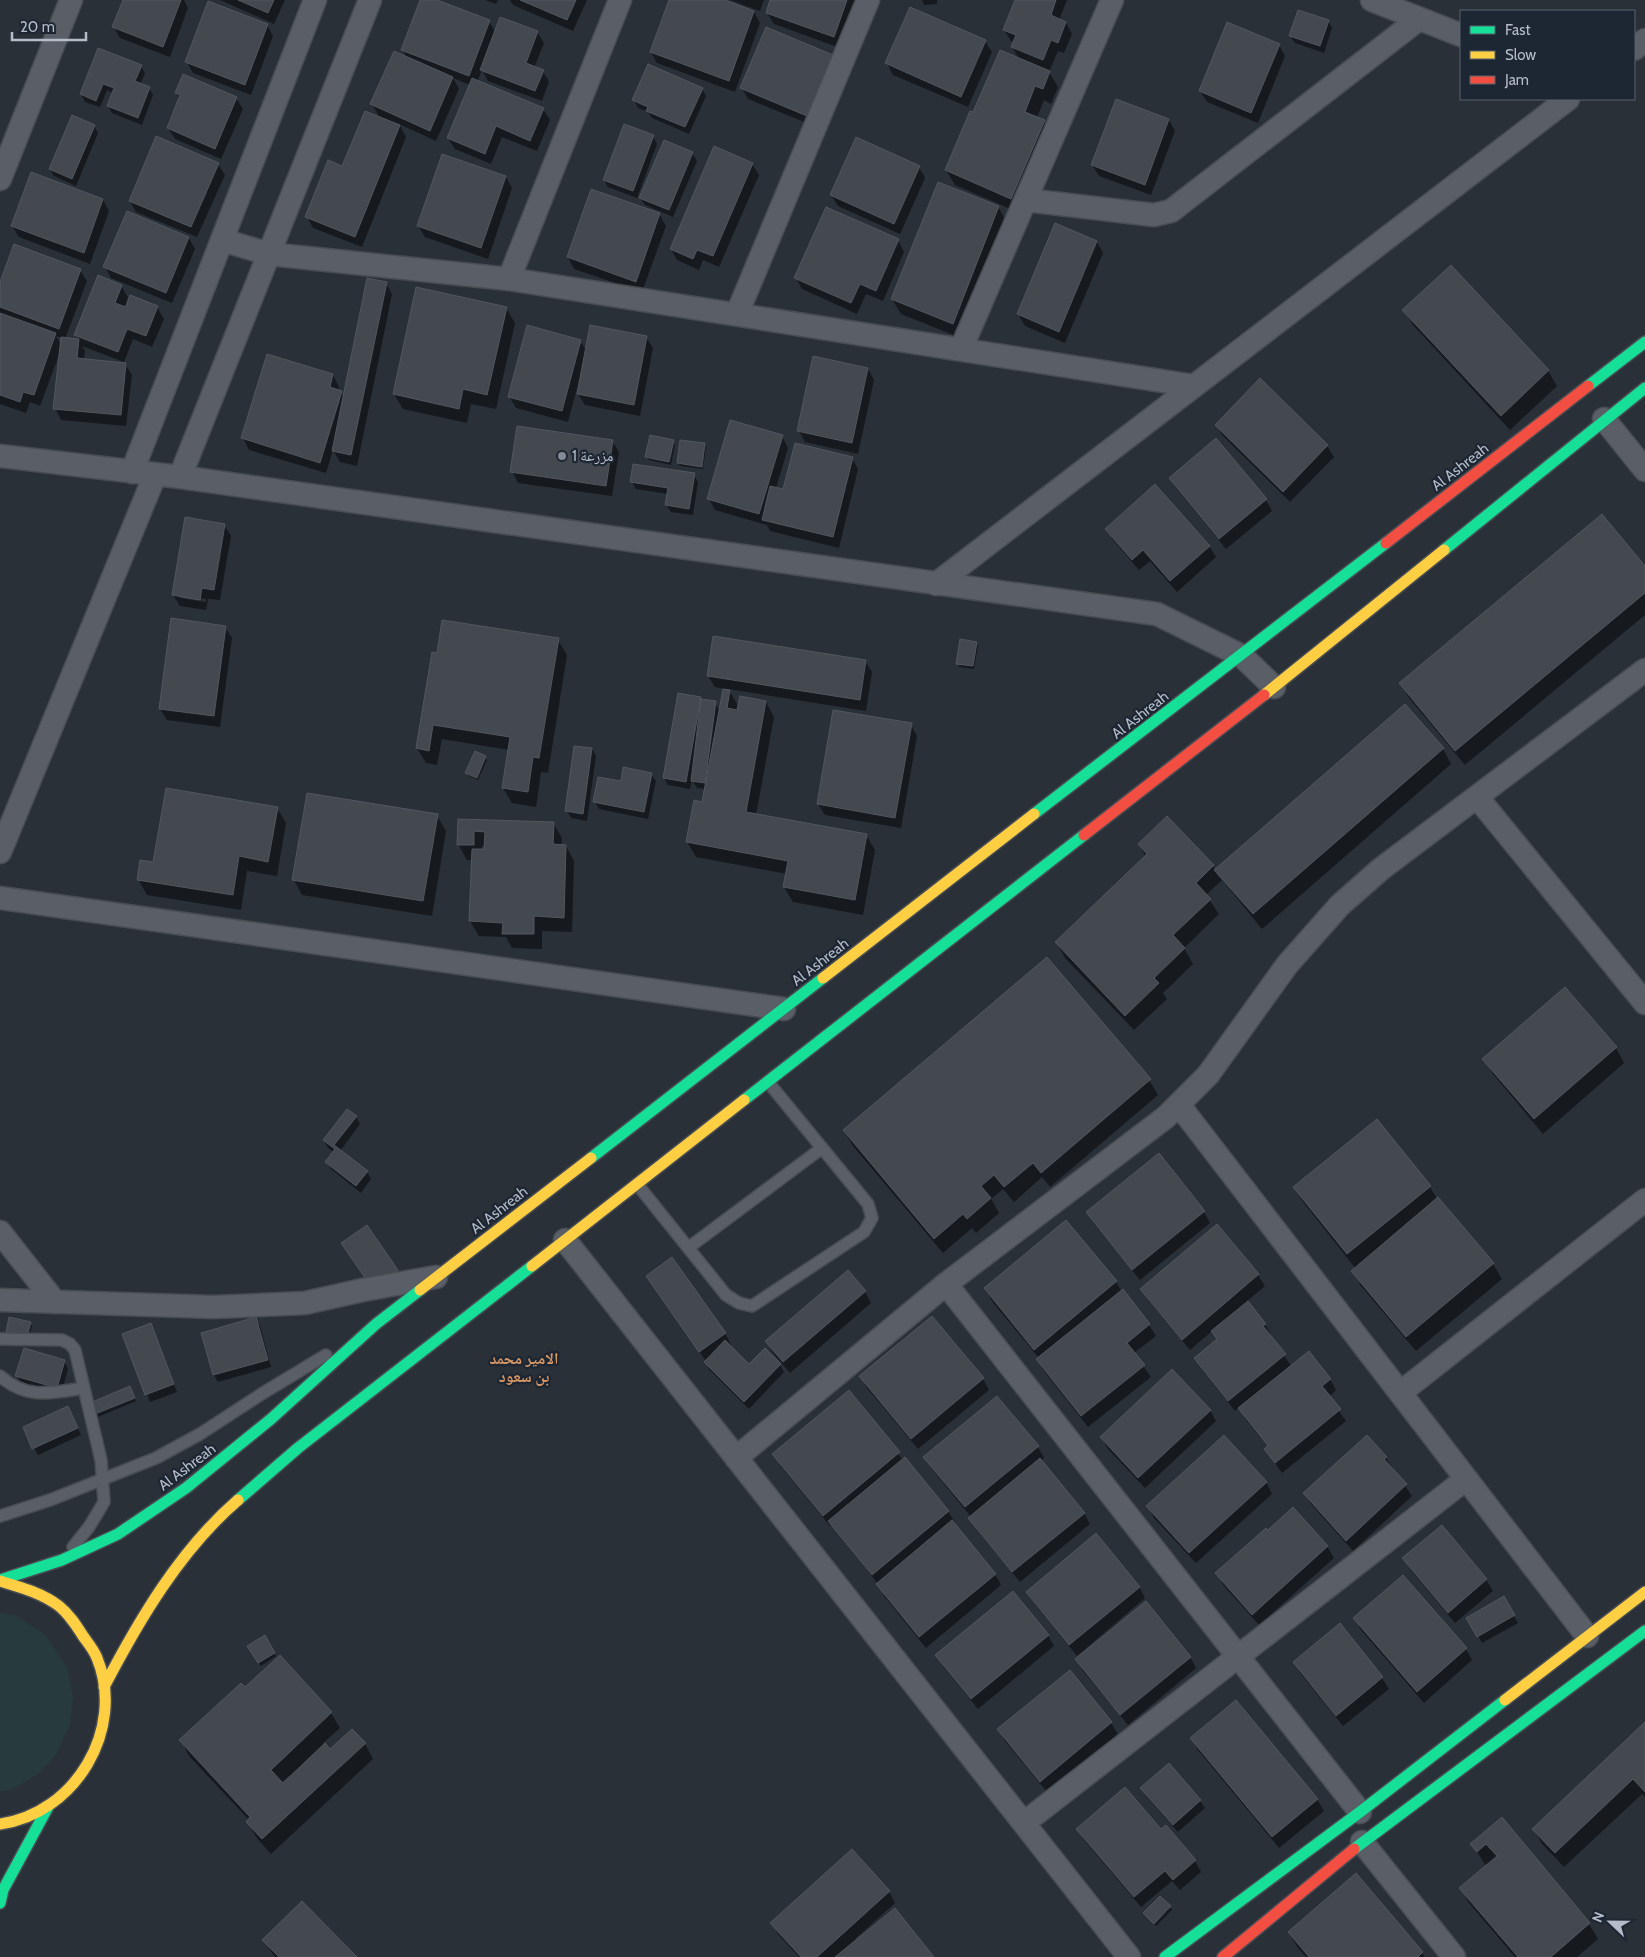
<svg xmlns="http://www.w3.org/2000/svg" width="1645" height="1957" font-family="Cabin,'Noto Naskh Arabic',sans-serif">
<rect width="100%" height="100%" fill="#2a3038"/>
<!-- green -->
<path fill="#273a3e" d="M0,1613L15,1615L44,1634L67,1667L73,1697L70,1725L56,1755L37,1775L10,1790L0,1792Z"/>
<!-- shadow -->
<path fill="#0007" fill-rule="evenodd" d="M124,0H184L188,8L170,57L120,38L114,27Z
M220,0H285L274,24Z
M422,0H434L489,21L496,33L537,32L544,43L534,68L543,71L549,82L542,101L488,81L482,70L477,82L543,109L550,120L537,151L502,137L491,164L455,149L448,138L470,85L453,78L459,89L436,141L399,124L406,137L362,247L313,228L307,217L380,118L372,104L407,58L403,50Z
M485,0H498L496,4Z
M510,0H587L573,31L513,5Z
M670,0H721L754,12L760,23L735,92L657,63L651,52Z
M730,0H764L760,11Z
M772,0H857L840,48L774,24L767,13Z
M922,0H937V4L924,5Z
M1016,0H1067L1059,20L1066,23L1072,34L1064,53L1058,51L1049,72L1058,87L1051,104L1044,100L1037,118L1044,121L1053,136L1020,213L955,185L946,170L974,114L1019,59L1012,47L1014,42L1011,41L1004,30Z
M1328,21L1332,28L1324,53L1295,43L1290,36Z
M267,25L273,36L251,95L193,73L187,62Z
M985,41L992,52L968,107L893,75L887,63Z
M1279,45L1285,56L1258,123L1207,102L1200,91Z
M832,56L814,126L748,99L742,88Z
M141,66L145,73L140,85L149,88L153,95L142,125L112,113L108,106L113,93L107,90L100,107L85,102L81,94Z
M702,89L706,96L689,134L652,118L648,112L638,108L634,100Z
M176,93L236,98L243,109L221,159L175,139L168,128L180,99Z
M1169,120L1175,131L1151,195L1099,176L1092,165Z
M94,126L98,133L76,186L54,176L50,169Z
M653,136L657,144L637,198L608,187L604,180Z
M664,141L692,153L697,161L673,217L645,205L640,198Z
M218,164L225,175L197,237L136,212L130,201Z
M752,164L759,175L719,267L703,260L699,270L677,260L671,249Z
M919,167L925,178L900,234L838,206L831,195Z
M506,177L512,188L488,259L425,237L418,226Z
M103,200L109,211L90,264L19,237L12,226Z
M998,207L1007,222L961,338L901,314L892,299Z
M127,213L189,238L195,249L172,303L111,278L105,267Z
M659,214L666,226L642,292L574,269L568,257Z
M898,240L904,252L883,301L866,294L857,314L802,289L796,278Z
M1097,242L1103,253L1065,343L1025,326L1018,314Z
M1451,266L1548,371L1557,386L1510,430L1413,325L1404,310Z
M80,270L87,281L65,339L79,340L76,334L121,286L128,297L124,308L157,307L164,319L152,347L133,339L124,362L82,346L85,351L84,360L125,364L132,375L126,426L61,420L55,408L60,352L40,406L30,402L26,413L0,404V286ZM56,336L62,338L61,344Z
M386,283L392,294L357,466L340,462L333,450L326,473L249,450L243,438L333,375L339,387L338,391L341,392L344,398Z
M506,308L515,323L496,409L471,404L467,423L403,409L394,394Z
M646,337L653,348L640,416L585,405L578,394L581,381H579L568,422L516,408L509,396L580,341L587,351Z
M868,369L874,380L858,454L805,442L799,431Z
M1260,380L1327,446L1334,457L1290,502L1223,436L1216,425Z
M782,436L788,448L776,488L784,490L852,458L858,469L839,548L770,531L767,525L715,510L709,499Z
M612,441L619,452L612,496L518,483L512,471Z
M673,441L675,445L671,465L649,460L647,457Z
M704,444L706,447L703,469L680,466L678,463Z
M694,475L698,482L693,515L671,512L666,505L668,494L636,489L632,482Z
M1170,478L1266,500L1272,511L1226,549L1177,489Z
M224,525L231,536L220,600L208,599L206,610L180,606L173,595ZM180,595L206,599V602L180,598Z
M1106,529L1209,546L1216,557L1177,592L1150,561L1139,570L1113,540Z
M1645,568V615L1465,765L1409,698L1401,683Z
M225,627L232,638L220,727L167,720L160,709Z
M558,640L567,655L548,773L541,772L536,807L512,803L503,788L509,750L442,739L437,765L426,763L417,748L438,654Z
M976,643L978,646L974,669L959,667L958,664Z
M865,661L872,672L866,711L728,689L739,707L766,702L774,717L756,815L866,835L875,850L863,915L793,902L784,887L787,874L696,857L687,842L703,804L706,789L697,788L692,780L690,789L668,785L664,778L679,694L715,703L720,711L725,689L715,687L708,676Z
M911,725L917,736L901,828L825,815L818,804Z
M592,749L596,756L587,821L571,818L567,811Z
M1443,749L1451,764L1262,929L1222,880L1206,895L1219,914L1184,948L1193,964L1163,993L1167,999L1134,1030L1065,958L1057,943L1146,857L1139,844L1213,866L1215,871Z
M485,757L487,760L478,780L469,776L467,773Z
M651,774L656,781L648,819L599,809L595,802L622,783Z
M277,808L286,823L277,876L247,871L241,910L147,895L138,879L154,863Z
M437,816L446,831L432,916L302,895L294,880Z
M459,820L553,823L562,838L561,846H566L574,861L572,932L542,931V949L512,948L506,937L479,936L470,921L473,860H467L458,844ZM482,846H486V850H482Z
M1616,1048L1624,1063L1543,1134L1493,1074L1484,1059Z
M1149,1080L1158,1095L1050,1187L1042,1177L1014,1202L1003,1189L991,1199L999,1213L976,1233L972,1228L943,1253L853,1146L844,1131Z
M356,1117L360,1124L340,1151L367,1172L371,1179L361,1193L331,1169L326,1162L334,1152L328,1148L324,1140Z
M1377,1121L1430,1187L1437,1199L1493,1264L1502,1279L1416,1351L1361,1286L1353,1271L1356,1269L1303,1202L1294,1187Z
M1088,1212H1204L1210,1223L1140,1280L1094,1223Z
M1217,1226L1258,1275L1265,1286L1247,1301L1265,1324L1271,1335L1270,1336L1292,1367L1330,1379L1336,1390L1329,1397L1346,1421L1282,1473L1266,1450L1268,1447L1246,1420L1239,1407L1235,1411L1202,1369L1195,1358L1218,1340L1212,1331L1190,1350L1148,1300L1142,1289Z
M848,1272L865,1292L871,1303L790,1373L773,1353L767,1342Z
M647,1277L725,1333L731,1345L729,1346L749,1366L780,1365L784,1372L749,1409L709,1369L706,1361Z
M1116,1282L1122,1292L1123,1291L1149,1325L1156,1336L1134,1353L1151,1377L1088,1427L1044,1371L1037,1360L1039,1358L994,1304L985,1289Z
M932,1317L983,1379L989,1390L918,1449L867,1388L861,1377Z
M10,1318L30,1323L32,1326L29,1336L8,1331V1333L7,1332Z
M256,1319L260,1326L271,1367L218,1382L214,1375L203,1334Z
M150,1325L177,1392L150,1402L124,1334Z
M64,1361L68,1369L61,1394L21,1383L17,1376Z
M132,1391L136,1401L98,1417L92,1403Z
M849,1392L903,1460L948,1511L955,1523L954,1524L995,1574L1001,1585L926,1648L884,1596L878,1584L832,1525L830,1526L780,1465L774,1454Z
M1210,1410L1216,1421L1145,1488L1108,1449L1101,1437Z
M72,1415L81,1435L38,1455L34,1448Z
M1367,1436L1386,1458L1412,1496L1353,1551L1311,1504L1304,1493Z
M1038,1447L1044,1458L1041,1461L1084,1513L1090,1524L1020,1582L976,1529L970,1518L971,1517L932,1469L925,1458Z
M1266,1482L1272,1494L1196,1563L1154,1518L1148,1506Z
M1442,1526L1486,1580L1493,1591L1455,1623L1410,1569L1404,1558Z
M1268,1532L1327,1546L1334,1558L1259,1625L1223,1585L1217,1573Z
M1403,1577L1466,1649L1472,1660L1424,1703L1361,1630L1355,1619Z
M1139,1587L1145,1598L1077,1656L1034,1603L1027,1592Z
M1503,1598L1518,1623L1482,1643L1468,1618Z
M1340,1625L1382,1678L1389,1689L1343,1726L1301,1674L1294,1662Z
M1048,1635L1054,1646L978,1709L943,1666L937,1655Z
M264,1637L276,1656L261,1666L249,1646Z
M279,1657L331,1713L340,1728L323,1743L330,1751L365,1744L373,1759L271,1854L256,1837L248,1822L249,1820L189,1756L181,1740L245,1689ZM289,1776L290,1778L283,1785L281,1783Z
M1190,1657L1196,1668L1128,1725L1083,1671L1077,1660Z
M1069,1671L1111,1723L1118,1734L1047,1792L1005,1741L999,1730Z
M1645,1724V1797L1642,1794L1564,1867L1542,1844L1534,1829Z
M1192,1739L1317,1799L1324,1811L1279,1848L1198,1750Z
M1169,1765L1200,1801L1205,1808L1178,1832L1146,1796L1142,1789Z
M1501,1819L1589,1924L1598,1939L1577,1957H1515L1469,1903L1461,1888L1486,1866L1472,1844Z
M1078,1829L1161,1831L1195,1861L1201,1872L1180,1890L1172,1881L1141,1907L1084,1840Z
M852,1851L889,1892L895,1903L855,1939L932,1957H799L778,1934L772,1923Z
M1356,1875L1422,1953L1425,1957H1306L1298,1948L1289,1933Z
M1170,1907L1172,1910L1156,1926L1144,1914Z
M264,1941L355,1957H275Z"/>
<!-- building -->
<path fill="#444950" stroke="#52575f" d="M123,0H181L163,47L112,27Z
M238,0H274L268,13Z
M420,0H437L490,20L469,76L401,50Z
M520,0H576L567,20Z
M669,0H725L754,11L729,81L650,52Z
M770,0H847L834,37L766,13Z
M1015,0H1056L1051,15L1066,22L1058,43L1051,40L1043,60L1011,47L1016,35L1003,30Z
M208,1L268,24L245,85L185,62Z
M910,7L986,40L961,97L885,63Z
M1298,10L1329,20L1320,46L1289,36Z
M500,17L538,31L526,63L544,70L535,91L480,70Z
M1227,22L1280,44L1251,113L1199,91Z
M766,27L833,55L807,116L740,88Z
M98,48L142,65L135,81L150,87L138,118L107,106L114,88L103,84L96,101L80,94Z
M1000,50L1050,71L1043,89L1035,86L1025,112L1045,120L1011,199L945,170L970,111L973,112Z
M394,51L453,77L430,131L370,104Z
M648,64L703,88L685,127L646,111L648,107L632,100Z
M183,74L237,97L215,149L167,128L180,95L175,93Z
M472,78L544,108L530,141L496,126L485,154L447,138Z
M1116,99L1169,119L1145,185L1091,165Z
M365,111L400,125L355,237L305,217L328,160L342,166Z
M72,115L95,125L72,179L49,169Z
M624,124L654,135L633,191L603,180Z
M156,136L219,163L191,227L129,201Z
M856,137L920,166L894,224L830,195Z
M664,140L693,152L669,210L639,198Z
M714,146L753,163L713,256L697,250L693,259L670,249Z
M442,154L506,176L481,248L417,226Z
M31,172L103,199L84,253L11,226Z
M938,182L999,206L953,324L891,299Z
M591,189L660,213L636,282L567,257Z
M826,207L899,239L876,291L860,284L851,303L794,278Z
M127,211L189,237L166,293L103,267Z
M1055,223L1097,241L1059,332L1017,314Z
M14,244L81,269L59,329L0,307V282Z
M1451,265L1549,370L1501,416L1402,310Z
M98,275L122,285L115,303L126,307L130,295L158,306L146,336L127,329L118,352L74,335Z
M367,278L387,282L351,455L332,451Z
M416,287L507,307L487,395L463,389L459,409L393,394Z
M0,313L56,333L34,395L23,392L20,402L0,395Z
M527,325L581,340L562,411L508,397Z
M590,325L647,336L634,405L577,394Z
M61,337L79,339L77,358L126,363L121,415L53,409Z
M267,354L333,374L330,387L342,391L320,463L241,438Z
M813,356L868,368L852,443L797,431Z
M1260,378L1328,445L1283,492L1215,425Z
M730,420L783,435L759,514L707,499Z
M517,426L613,440L606,486L510,472Z
M650,435L674,440L669,462L645,457Z
M1216,438L1267,499L1219,539L1169,478Z
M680,440L705,443L702,467L677,463Z
M795,443L853,457L833,537L762,520L770,486L783,489Z
M633,464L695,473L689,509L665,505L668,488L630,482Z
M1155,484L1210,546L1170,581L1143,550L1132,560L1105,529Z
M1602,514L1645,566V593L1455,751L1399,683Z
M185,517L225,524L214,590L202,588L200,600L172,595Z
M171,618L226,626L214,716L159,709Z
M442,620L559,638L539,758L533,757L528,792L502,788L510,737L433,725L429,751L416,748L432,652L437,653Z
M713,636L866,660L860,700L707,676Z
M960,639L977,642L973,666L956,664Z
M723,689L730,690L727,708L737,710L740,696L766,701L746,812L867,834L855,900L783,887L788,861L686,842L694,800L702,802Z
M678,693L701,697L686,782L663,778Z
M701,699L716,701L705,783L691,781Z
M1405,704L1444,748L1253,914L1214,870Z
M833,710L912,723L895,818L817,804Z
M574,746L592,748L583,814L565,811Z
M475,751L486,756L477,778L465,773Z
M623,767L652,773L644,812L593,802L598,777L621,781Z
M166,788L278,807L268,862L239,856L233,895L137,880L140,860L153,862Z
M307,793L438,814L423,901L292,880Z
M1167,816L1214,865L1196,883L1211,899L1173,935L1185,948L1154,978L1159,983L1125,1016L1055,942L1147,854L1138,844Z
M458,819L554,822L553,844L566,845L564,918L534,916V934H502L503,923L469,921L472,849H484L485,832L474,831V845H457Z
M1047,957L1151,1079L1041,1173L1033,1163L1004,1187L994,1175L981,1186L991,1198L967,1219L963,1214L934,1239L843,1130Z
M1565,987L1617,1047L1534,1119L1482,1059Z
M347,1109L357,1116L334,1145L368,1171L356,1186L325,1162L335,1149L323,1140Z
M1377,1119L1431,1186L1347,1254L1293,1187Z
M1159,1153L1205,1211L1132,1270L1086,1212Z
M1438,1197L1494,1263L1406,1337L1351,1271Z
M1066,1220L1117,1281L1034,1350L984,1288Z
M1217,1224L1259,1274L1182,1340L1140,1289Z
M367,1225L398,1270L372,1288L341,1243Z
M672,1257L726,1333L699,1352L646,1276Z
M848,1270L866,1291L783,1362L765,1341Z
M1123,1289L1150,1324L1127,1343L1145,1365L1081,1416L1036,1359Z
M1248,1301L1266,1324L1263,1326L1286,1354L1228,1401L1194,1358L1217,1339L1211,1331Z
M932,1316L984,1378L911,1439L859,1376Z
M9,1317L31,1322L27,1337L6,1332Z
M256,1317L268,1360L213,1375L201,1333Z
M151,1323L174,1384L145,1395L122,1334Z
M725,1340L749,1364L765,1348L781,1364L744,1402L704,1362Z
M24,1348L65,1360L57,1388L15,1376Z
M1309,1351L1331,1379L1322,1386L1341,1409L1275,1463L1264,1449L1268,1446L1238,1408Z
M1172,1369L1211,1410L1138,1478L1100,1437Z
M130,1386L135,1398L95,1414L90,1403Z
M849,1390L900,1452L823,1516L772,1454Z
M997,1396L1039,1446L965,1507L923,1457Z
M68,1406L78,1428L32,1449L23,1427Z
M1224,1435L1267,1482L1189,1553L1146,1506Z
M1367,1435L1387,1457L1384,1459L1407,1484L1346,1541L1303,1493Z
M905,1457L949,1511L872,1575L828,1521Z
M1040,1458L1085,1513L1012,1572L968,1518Z
M1293,1507L1328,1546L1252,1615L1215,1573L1266,1528L1268,1530Z
M952,1520L996,1574L919,1637L876,1584Z
M1442,1525L1487,1579L1448,1613L1402,1558Z
M1096,1533L1140,1587L1069,1645L1026,1592Z
M1403,1575L1467,1648L1417,1692L1353,1618Z
M1013,1591L1049,1635L971,1699L935,1655Z
M1504,1596L1515,1615L1477,1637L1466,1618Z
M1146,1601L1191,1657L1120,1715L1075,1659Z
M1340,1623L1383,1677L1336,1716L1293,1662Z
M265,1635L275,1653L258,1663L247,1646Z
M280,1655L332,1712L271,1770L283,1783L325,1743L330,1749L352,1729L366,1743L262,1839L246,1822L250,1817L179,1740L241,1683L245,1687Z
M1070,1670L1112,1722L1040,1782L997,1729Z
M1236,1700L1318,1799L1272,1837L1190,1738Z
M1645,1722V1792L1633,1779L1555,1853L1532,1829Z
M1169,1763L1201,1800L1173,1825L1140,1788Z
M1125,1787L1161,1829L1166,1825L1196,1860L1173,1880L1165,1871L1134,1897L1076,1829Z
M1502,1817L1590,1923L1551,1957H1518L1459,1888L1497,1856L1486,1844L1477,1852L1470,1844Z
M852,1849L890,1891L817,1957H801L770,1923Z
M1356,1873L1423,1952L1418,1957H1309L1288,1932Z
M1160,1896L1171,1906L1154,1924L1143,1913Z
M302,1901L357,1957H279L262,1940Z
M895,1908L934,1957H835Z"/>
<g fill="none" stroke-linecap="round" stroke-linejoin="round">
<defs>
<path id="lane" d="M637,1184L726,1295L739,1303L752,1306L864,1232L872,1218L868,1204L768,1082
M688,1248L822,1148
M0,1339L62,1340L70,1344L75,1350L101,1460L104,1502L89,1527L73,1547
M0,1376C27,1400 51,1393 84,1388
M0,1516L50,1500L156,1458L200,1434L263,1393L326,1355"/>
<path id="street" d="M1372,0L1461,35
M1634,49L1645,40
M0,179L71,0
M1026,200L1154,215L1171,211L1419,19
M222,240L269,254L509,279L1194,386
M509,279L620,0
M737,314L868,0
M961,349L1112,0
M1604,419L1645,470
M0,456L180,477L1157,614L1242,656L1274,687
M132,472L315,0
M180,477L370,0
M936,584L1568,99
M1477,797L1645,1003
M0,852L155,475
M0,898L784,1009
M1179,1105L1587,1636
M0,1232L55,1302
M565,1240L1129,1957
M946,1284L1360,1812
M0,1300L214,1307L305,1303L363,1290L436,1277
M1400,1393L1645,1200
M736,1458L946,1284L1166,1117L1208,1075L1287,965L1340,905L1381,869L1645,670
M1024,1823L1466,1479
M1362,1842L1454,1957"/>
<path id="fast" d="M1588,386L1645,342
M1444,550L1645,388
M1034,814L1386,543
M744,1100L1084,835
M591,1158L823,978
M238,1500L298,1448L532,1266
M0,1580L62,1560L118,1534L186,1488L271,1419L376,1324L420,1290
M1354,1849L1645,1631
M0,1903L3,1890L48,1807
M1165,1957L1360,1812L1505,1700"/>
<path id="slow" d="M1264,695L1444,550
M823,978L1034,814
M532,1266L744,1100
M420,1290L591,1158
M0,1581C20,1587 42,1593 59,1606C69,1614 76,1625 83,1636C88,1643 94,1650 97,1658C126,1729 75,1814 0,1824
M104,1687C139,1620 180,1550 238,1500
M1505,1700L1645,1592"/>
<path id="jam" d="M1386,543L1588,386
M1084,835L1264,695
M1223,1957L1354,1849"/>
</defs>
<!-- lane casing -->
<use href="#lane" stroke="#484c53" stroke-width="14"/>
<!-- street casing -->
<use href="#street" stroke="#484c53" stroke-width="25"/>
<!-- fast casing -->
<use href="#fast" stroke="#484c53" stroke-width="14"/>
<!-- slow casing -->
<use href="#slow" stroke="#484c53" stroke-width="14"/>
<!-- jam casing -->
<use href="#jam" stroke="#484c53" stroke-width="14"/>
<!-- lane -->
<use href="#lane" stroke="#5a5e66" stroke-width="11"/>
<!-- street -->
<use href="#street" stroke="#5a5e66" stroke-width="22"/>
<!-- fast -->
<use href="#fast" stroke="#16e098" stroke-width="11"/>
<!-- slow -->
<use href="#slow" stroke="#ffcf43" stroke-width="11"/>
<!-- jam -->
<use href="#jam" stroke="#f24e42" stroke-width="11"/>
</g>
<!-- markers -->
<circle fill="#848b96" stroke="#1d2633" stroke-width="2" cx="562" cy="456" r="5"/>
<g text-anchor="middle" stroke-width="4.5" stroke-linejoin="round" paint-order="stroke">
<!-- poi labels -->
<g font-size="15" fill="#b4bcc9" stroke="#1d2633" text-anchor="start">
<text x="572" y="461">مزرعة 1</text>
</g>
<!-- street labels -->
<g font-size="15" fill="#b4bcc9" stroke="#1d2633">
<text transform="translate(1460 467) rotate(-38)" y="5">Al Ashreah</text>
<text transform="translate(1140 715) rotate(-38)" y="5">Al Ashreah</text>
<text transform="translate(820 962) rotate(-38)" y="5">Al Ashreah</text>
<text transform="translate(499 1210) rotate(-38)" y="5">Al Ashreah</text>
<text transform="translate(187 1467) rotate(-37)" y="5">Al Ashreah</text>
</g>
<!-- neighbourhood labels -->
<g font-size="16" font-weight="bold" fill="#d59563" stroke="#1d2633">
<text x="524" y="1364">الامير محمد<tspan x="524" dy="18">بن سعود</tspan></text>
</g>
</g>
<!-- legend -->
<rect x="1460" y="10" width="175" height="90" fill="#1d2633" stroke="#59626f"/>
<rect x="1470" y="26" width="25" height="8" fill="#16e098" stroke="#59626f"/>
<text x="1505" y="35" font-size="15" fill="#b4bcc9">Fast</text>
<rect x="1470" y="51" width="25" height="8" fill="#ffcf43" stroke="#59626f"/>
<text x="1505" y="60" font-size="15" fill="#b4bcc9">Slow</text>
<rect x="1470" y="76" width="25" height="8" fill="#f24e42" stroke="#59626f"/>
<text x="1505" y="85" font-size="15" fill="#b4bcc9">Jam</text>
<!-- north arrow -->
<g transform="translate(1610 1922) rotate(292)" stroke="#1d2633" stroke-width="4" paint-order="stroke">
<path d="M0-4L9 19L0 12L-9 19Z" fill="#b4bcc9"/>
<text y="-8" font-size="14" font-weight="bold" text-anchor="middle" fill="#b4bcc9">N</text>
</g>
<!-- scale -->
<path d="M12 32v8h74v-8" fill="none" stroke="#b4bcc9" stroke-width="2.5"/>
<text x="20" y="32" font-size="15" fill="#b4bcc9" stroke="#1d2633" stroke-width="4" paint-order="stroke">20 m</text>
</svg>
